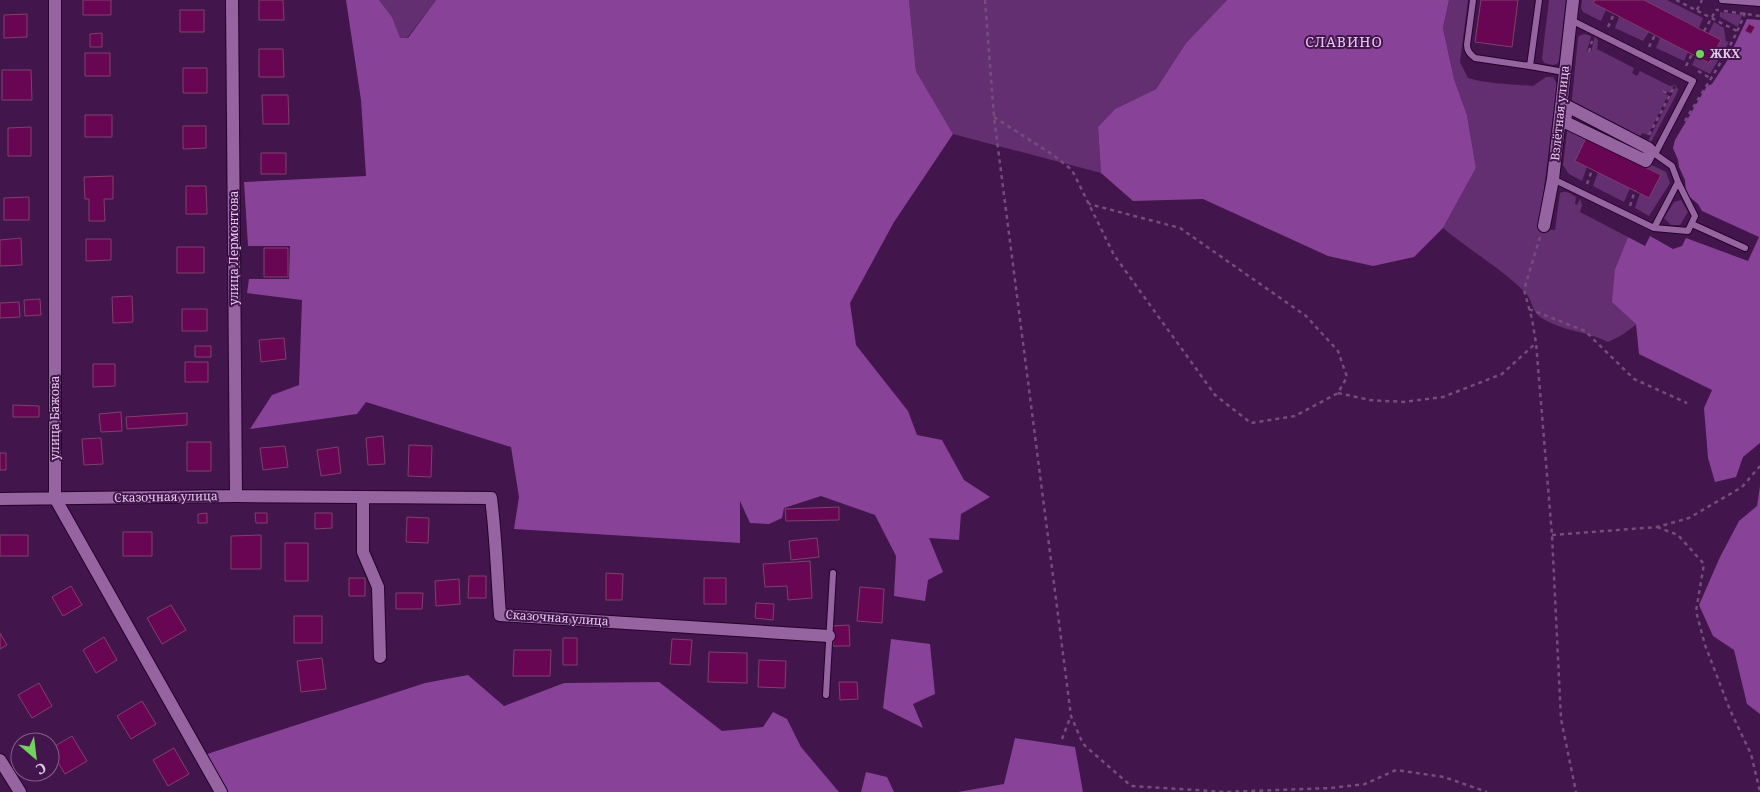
<svg xmlns="http://www.w3.org/2000/svg" width="1760" height="792" font-family="'Noto Serif',serif">
<rect width="100%" height="100%" fill="#42154c"/>
<!-- green -->
<path fill="#642f70" d="M379,0H436L407,38H399L392,17Z
M909,0H1227L1186,43L1156,89L1115,109L1098,127L1101,173L953,134L916,71Z
M1449,0H1468L1460,62L1468,78C1488,84 1511,84 1533,86L1546,77H1553L1557,84L1539,229L1555,230L1560,193C1566,190 1570,193 1576,197L1575,204L1577,205L1580,199L1582,205L1580,212L1628,237L1615,269L1637,324L1622,335L1608,342C1586,331 1561,331 1540,317C1532,312 1532,298 1524,291C1499,267 1469,250 1443,228L1476,168L1467,115L1454,79L1443,28Z
M1549,0H1566L1559,61L1557,64L1553,65L1544,63L1542,58Z
M1582,0H1595L1593,3L1606,10L1601,21L1583,12L1581,8Z
M1644,0H1667L1703,18L1699,28Z
M1720,12L1742,15L1738,27L1720,17Z
M1619,17L1649,32L1643,41L1615,28Z
M1714,22L1724,28L1726,41L1729,42L1710,74L1692,65L1696,57L1709,63L1721,40L1708,34Z
M1584,34L1591,36L1587,51L1591,52L1595,36L1598,41L1597,49L1634,68L1632,73L1637,76L1640,71L1670,86L1674,85L1670,93L1664,90L1663,93L1668,95L1648,135L1642,133L1640,137L1645,139L1642,145L1571,109L1578,38L1579,36Z
M1660,38L1688,52L1684,61L1656,48Z
M1676,86L1678,89L1677,93L1648,148L1645,147Z
M1568,123L1666,172L1670,183L1649,216L1635,208L1640,193L1649,197L1660,174L1586,138L1575,161L1587,167L1582,181L1569,174L1563,165Z
M1598,172L1630,188L1624,202L1593,186Z
M1681,200L1688,212L1680,225H1671L1664,218L1674,202Z"/>
<!-- forest -->
<path fill="#884297" d="M346,0H379L392,17L400,38H408L436,0H909L916,71L953,134L894,222L850,303L856,345L908,411L917,435L942,440L964,480L990,497L961,514L959,540L929,538L943,572L928,580L925,601L894,596L896,556L875,515L821,496L784,508L782,518L769,524L750,523L740,501V543L514,529L519,497L511,447L366,402L357,414L250,429L272,395L299,385L302,300L247,293L249,279H289L290,246H248L244,182L366,176L361,100Z
M1227,0H1449L1443,28L1454,79L1467,115L1476,168L1443,228L1414,257L1373,266L1328,256L1203,199L1133,201L1101,173L1098,127L1115,109L1156,89L1186,43Z
M1747,19L1760,20V443L1743,457L1736,477L1715,482L1708,458L1704,408L1712,390L1639,354L1636,324L1612,302L1615,269L1628,237L1645,246L1650,236L1673,249L1682,246L1686,238L1748,261L1759,237L1702,211L1698,204L1686,194L1685,180L1679,167L1678,160L1673,148L1675,140L1707,86L1712,84L1727,61Z
M1760,486V714L1747,704L1734,650L1713,636L1699,605L1720,557L1739,521L1757,506Z
M891,639L930,644L935,694L913,704L923,728L883,708Z
M468,675L504,706L564,683L659,682L722,731L763,727L773,712L787,719L801,747L839,792H220L201,756L425,683Z
M1015,738L1075,747L1083,792H958L1004,784Z
M866,772L887,777L894,792H861Z"/>
<!-- building -->
<path fill="#690653" stroke="#7f406b" d="M83,0H111V15H83Z
M259,0H283L284,20H259Z
M1481,0H1518L1512,47L1475,42Z
M1595,0H1644L1721,40L1709,63L1593,3Z
M180,10H204V32H180Z
M27,14V37L4,38V15Z
M1749,24L1755,27L1751,34L1745,31Z
M102,33V47H90V34Z
M259,49H283L284,77H259Z
M85,53H110V76H85Z
M183,68H207V93H183Z
M2,70H31L32,100H2Z
M262,95H288L289,124H263Z
M85,115H112V137H85Z
M183,126H206V148L183,149Z
M31,127V156H8V128Z
M1586,138L1661,175L1649,198L1575,161Z
M261,153H286V174H261Z
M113,176V199H104L105,221H89V199H85L84,177Z
M186,186H206L207,214H186Z
M29,197V220H4V198Z
M21,238L22,265L0,266V240Z
M86,239H111V260L86,261Z
M177,247H204V273H177Z
M264,248H288V277H264Z
M132,296L133,322L113,323L112,297Z
M40,299L41,315L25,316L24,300Z
M19,302L20,317L0,318V303Z
M182,309H207V331H182Z
M284,338L286,359L261,362L259,340Z
M195,346H211V357H195Z
M185,362H208V382H185Z
M93,364H115V386L93,387Z
M13,405L39,406V417H13Z
M121,412L122,431L101,432L99,414Z
M187,413V425L127,429L126,417Z
M383,436L385,464L368,465L366,438Z
M101,438L103,464L84,465L82,439Z
M187,442H211V471H187Z
M409,445L432,446L431,477L408,476Z
M285,446L288,467L263,470L260,448Z
M338,447L341,473L321,476L317,450Z
M0,453H6V470H0Z
M839,507V520L786,521L785,509Z
M207,513V523H198V514Z
M255,513H267V523H256Z
M315,513H332V528L315,529Z
M407,517L429,518L428,543L406,542Z
M123,532H152V556H123Z
M0,535H28V556H0Z
M261,535V569H231V536Z
M817,538L819,557L791,560L789,541Z
M285,543H308V581H285Z
M810,561L812,598L788,600L787,586L765,587L763,564Z
M606,573L623,574L622,600H606Z
M469,576H486V598H468Z
M349,578H365V596H349Z
M704,578H726V604H704Z
M459,579L460,604L436,606L435,581Z
M71,586L82,605L63,616L52,597Z
M860,587L884,589L882,623L857,621Z
M396,593H423L422,609H396Z
M756,603L774,604L773,620L755,618Z
M171,605L186,630L162,644L147,618Z
M294,616H322V643H294Z
M849,625L850,646H833L832,626Z
M0,633L7,645L0,649Z
M104,637L117,660L96,673L83,650Z
M563,638H577V665H563Z
M672,639L692,640L690,665L670,664Z
M514,650H551L550,676H513Z
M709,652L747,653V683L708,682Z
M322,658L326,689L301,692L297,661Z
M759,660L786,661L785,688L758,687Z
M839,682H857L858,699L840,700Z
M39,683L52,706L32,718L18,695Z
M142,701L156,724L131,739L117,716Z
M72,736L87,761L65,774L50,749Z
M174,748L189,774L168,786L153,760Z"/>
<g fill="none" stroke-linecap="round" stroke-linejoin="round">
<defs>
<path id="lane" d="M1473,0L1467,45C1467,51 1470,54 1475,58L1530,66
M1539,0L1530,66L1564,72
M1722,0L1760,3
M1553,179L1654,228L1678,182L1672,166L1655,154L1693,81L1571,20
M1692,224L1745,248
M1654,228L1688,231L1695,216L1678,182
M826,695L833,573"/>
<path id="street" d="M55,0V498L221,792
M232,0L236,496
M1567,106L1648,148L1651,151L1646,161L1565,122Z
M1544,226L1553,179L1573,0
M363,497L491,498C496,537 497,576 500,615L829,636
M0,499L236,496L363,497V552L378,587L380,657
M0,760L20,792"/>
</defs>
<!-- lane casing -->
<use href="#lane" stroke="#24032b" stroke-width="8"/>
<!-- street casing -->
<use href="#street" stroke="#24032b" stroke-width="14"/>
<!-- path -->
<path stroke="#744d7d" stroke-width="2.5" stroke-dasharray="4 4" stroke-linecap="butt" d="M985,0L994,117L1071,716L1083,744L1131,786L1225,792L1331,788L1365,784L1396,770L1444,777L1487,792
M1676,0L1737,31
M1697,10L1702,0
M1724,11L1760,16
M1608,27L1614,14
M1704,31L1716,10H1719
M1649,47L1655,35
M1589,52L1592,41
M1686,66L1692,54
M1698,71L1710,78
M1663,91L1670,95
M994,117L1053,155L1072,170L1114,255L1215,395L1251,423L1295,416L1338,393L1347,377L1338,351L1306,316L1180,228L1089,204
M1685,121C1706,85 1732,49 1746,10
M1649,135L1675,85
M1587,184L1592,170
M1630,206L1635,190
M1540,237L1524,290L1532,319L1536,343L1552,535L1561,719L1576,792
M1529,309L1585,331L1634,379L1687,403
M1338,393L1370,400L1404,402L1443,397L1502,374L1536,343
M1657,527L1678,535L1704,564L1696,611L1705,645L1730,710L1751,754L1760,792
M1552,535L1657,527L1689,518L1742,487L1760,466
M1062,739L1070,718"/>
<!-- lane -->
<use href="#lane" stroke="#9665a1" stroke-width="6"/>
<!-- street -->
<use href="#street" stroke="#9665a1" stroke-width="12"/>
</g>
<!-- markers -->
<circle fill="#72d25d" stroke="#42154c" stroke-width="2" cx="1700" cy="54" r="5"/>
<g text-anchor="middle" stroke-width="4" stroke-linejoin="round" paint-order="stroke">
<!-- poi labels -->
<g font-size="12" font-weight="bold" fill="#e4c9e9" stroke="#42154c" text-anchor="start">
<text x="1710" y="58">ЖКХ</text>
</g>
<!-- street labels -->
<g font-size="12" fill="#e4c9e9" stroke="#42154c">
<text transform="translate(1560 113) rotate(-84)" y="4">Взлётная улица</text>
<text transform="translate(234 248) rotate(-90)" y="4">улица Лермонтова</text>
<text transform="translate(55 418) rotate(-90)" y="4">улица Бажова</text>
<text transform="translate(166 497) rotate(-1)" y="4">Сказочная улица</text>
<text transform="translate(557 618) rotate(4)" y="4">Сказочная улица</text>
</g>
<!-- neighbourhood labels -->
<g font-size="14" letter-spacing="1" fill="#e4c9e9" stroke="#42154c">
<text x="1344" y="47">СЛАВИНО</text>
</g>
</g>
<!-- north arrow -->
<g transform="translate(35 757) rotate(152)"><circle r="24" fill="#42154c" stroke="#835d8b"/>
<path d="M0-4L9 19L0 12L-9 19Z" fill="#72d25d"/>
<text y="-8" font-size="14" font-weight="bold" text-anchor="middle" fill="#e4c9e9">С</text>
</g>
</svg>
